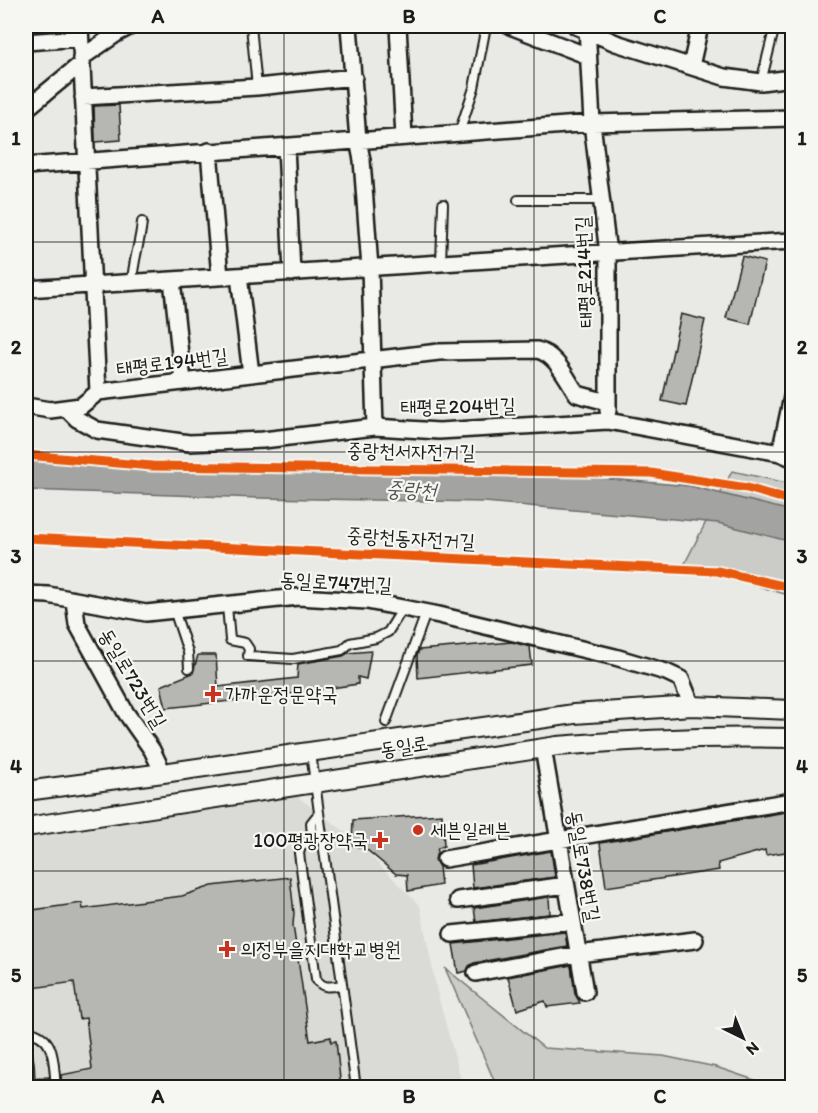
<svg xmlns="http://www.w3.org/2000/svg" width="818" height="1113" font-family="Itim,'Poor Story',sans-serif">
<rect width="100%" height="100%" fill="#e9e9e5"/>
<filter id="ink" filterUnits="userSpaceOnUse"><feTurbulence type="fractalNoise" baseFrequency=".0167" numOctaves="2"/><feDisplacementMap in="SourceGraphic" scale="12" xChannelSelector="R" yChannelSelector="G"/><feConvolveMatrix kernelMatrix="1 2 1 2 8 2 1 2 1" color-interpolation-filters="sRGB"/></filter>
<g filter="url(#ink)">
<!-- built -->
<path fill="#dadad6" d="M295,795L352,837L420,906L437,992L463,1087H26V833Z"/>
<!-- green -->
<path fill="#cbcbc7" stroke="#747472" stroke-width="1.5" d="M732,471L792,484V596L684,565Z
M445,968L544,1048L663,1056L716,1067L775,1087H497Z"/>
<!-- water -->
<path fill="#a3a3a1" stroke="#6d6d6c" stroke-width="1.5" d="M26,457L257,465L483,468L690,486L792,511V542L718,523L485,502L259,498L26,490Z"/>
<!-- building -->
<path fill="#b6b6b3" stroke="#1c1c1c" stroke-width="1.5" d="M119,105L121,140L95,142L94,106Z
M742,256L765,262L750,324L726,318Z
M681,314L705,320L686,406L662,401Z
M512,642L530,647L532,665L418,678L417,656L419,650Z
M371,651L366,679L358,677V684L277,696L166,708L161,686L193,673L198,655H216L218,687L297,678L298,664L343,656L348,653Z
M792,811V851L766,855L765,850L718,863L719,870L606,887L600,843Z
M442,814L444,846L438,848L435,860L439,867L441,885L408,891L407,875L396,874L367,850L352,845L353,820Z
M551,851L555,877L473,888L471,865Z
M290,877L294,913L293,925L310,1041L331,1037V1042L336,1041L341,1088H62L61,1075L92,1069L86,1018L79,1019L74,982L26,989V911L82,903L83,909L182,896L212,886Z
M549,897L550,914L476,922L474,908Z
M565,932L567,946L474,963L469,966L467,971L458,973L453,944Z
M571,965L575,994L580,1003L547,1007L545,1001L517,1010L508,977Z
M49,1077L50,1088H36V1078Z"/>
<g fill="none" stroke-linecap="round" stroke-linejoin="round">
<defs>
<path id="service" d="M251,26L257,87
M761,82L775,26
M459,133L474,88L486,26
M518,200H602
M441,263L443,204
M132,283C133,260 140,244 142,222
M227,606L230,640L245,643L249,649L248,656L293,659L342,650L350,643L376,638L388,632L403,608
M174,610L188,652L189,668
M386,722L426,613
M311,753L356,1088
M319,813L311,823L312,836L301,847L299,853L316,979C323,989 330,987 342,985
M26,1031C57,1036 53,1062 56,1088
M26,1046L29,1065L30,1088"/>
<path id="minor" d="M80,26L98,392
M349,26L358,140L362,160L370,268L375,427L439,431L608,421L780,453L792,458
M398,26L404,137
M510,26L588,56
M576,26L616,43L724,77L761,82L792,78
M587,26L592,123L608,253V411
M26,42L80,38
M81,58L116,34L131,26
M691,66L700,26
M83,97L257,87L354,77
M26,109L82,63
M286,146L292,273
M209,151L220,277
M26,166L592,123L792,118
M239,276L251,374
M172,280L183,382
M26,289L792,241
M98,392L439,352L537,350C556,354 567,379 577,394L607,402
M26,406L50,410L81,406L98,392
M66,408L77,419L97,430L189,443L263,440L375,427
M780,453L792,397
M26,594L48,595L146,613L298,597L367,601L439,615L615,657L666,672L681,679L692,706
M74,601L77,624L126,713L152,750L163,773
M543,748L585,992
M445,859L792,801
M458,900L566,885
M452,934L572,921
M476,973L578,954L695,940"/>
<path id="tertiary" d="M26,791L163,773L574,714L692,706L792,710
M26,827L557,746C636,739 713,736 792,738"/>
</defs>
<!-- service casing -->
<use href="#service" stroke="#1c1c1c" stroke-width="12"/>
<!-- minor casing -->
<use href="#minor" stroke="#1c1c1c" stroke-width="20"/>
<!-- tertiary casing -->
<use href="#tertiary" stroke="#1c1c1c" stroke-width="22"/>
<!-- service -->
<use href="#service" stroke="#f6f6f2" stroke-width="8"/>
<!-- minor -->
<use href="#minor" stroke="#f6f6f2" stroke-width="15"/>
<!-- tertiary -->
<use href="#tertiary" stroke="#f6f6f2" stroke-width="18"/>
<defs>
<path id="cycleway" d="M26,455L152,466L651,473L747,488L792,501
M26,538L717,571L792,588"/>
</defs>
<!-- cycleway casing -->
<use href="#cycleway" stroke="#f6f6f2" stroke-width="13"/>
<!-- cycleway -->
<use href="#cycleway" stroke="#e8590c" stroke-width="9"/>
</g>
</g>
<!-- grid -->
<path fill="none" stroke="#1c1c1c" stroke-width="1.5" stroke-opacity="0.55" d="M284,26V1088M534,26V1088M26,242H792M26,452H792M26,661H792M26,871H792"/>
<!-- markers -->
<g fill="#c8321e" stroke="#f6f6f2" stroke-width="2">
<path d="M210 685h6v6h6v6h-6v6h-6v-6h-6v-6h6z"/>
<circle cx="418" cy="830" r="6"/>
<path d="M377 831h6v6h6v6h-6v6h-6v-6h-6v-6h6z"/>
<path d="M224 940h6v6h6v6h-6v6h-6v-6h-6v-6h6z"/>
</g>
<g text-anchor="middle" stroke-width="4.5" stroke-linejoin="round" paint-order="stroke">
<!-- street labels -->
<g font-size="20" fill="#1c1c1c" stroke="#f6f6f2">
<text transform="translate(584 272) rotate(-92)" y="7">태평로214번길</text>
<text transform="translate(172 362) rotate(-7)" y="7">태평로194번길</text>
<text transform="translate(458 406) rotate(-1)" y="7">태평로204번길</text>
<text transform="translate(411 451) rotate(1)" y="7">중랑천서자전거길</text>
<text transform="translate(411 538) rotate(3)" y="7">중랑천동자전거길</text>
<text transform="translate(336 582) rotate(3)" y="7">동일로747번길</text>
<text transform="translate(133 678) rotate(59)" y="7">동일로723번길</text>
<text transform="translate(404 746) rotate(-9)" y="7">동일로</text>
<text transform="translate(584 866) rotate(80)" y="7">동일로738번길</text>
</g>
<!-- poi labels -->
<g font-size="20" fill="#1c1c1c" stroke="#f6f6f2" text-anchor="start">
<text x="225" y="701">가까운정문약국</text>
<text x="430" y="837">세븐일레븐</text>
<text x="368" y="847" text-anchor="end">100평광장약국</text>
<text x="240" y="956">의정부을지대학교병원</text>
</g>
<!-- water labels -->
<g font-size="21" font-style="italic" fill="#525251" stroke="#f6f6f2">
<text transform="translate(411 490) rotate(3)" y="7">중랑천</text>
</g>
</g>
<!-- margin -->
<rect width="818" height="1113" fill="none" stroke="#f6f6f2" stroke-width="66"/>
<!-- north arrow -->
<g transform="translate(743 1038) rotate(137)" stroke="#f6f6f2" stroke-width="4.5" paint-order="stroke">
<path d="M0-4.5L10 22L0 15L-10 22Z" fill="#1c1c1c"/>
<text y="-9" font-size="16" font-weight="bold" text-anchor="middle" fill="#1c1c1c">N</text>
</g>
<rect x="33" y="33" width="752" height="1047" fill="none" stroke="#1c1c1c" stroke-width="2"/>
<g font-size="20" text-anchor="middle" font-weight="bold" fill="#1c1c1c">
<text x="158" y="23">A</text>
<text x="409" y="23">B</text>
<text x="660" y="23">C</text>
<text x="16" y="145">1</text>
<text x="802" y="145">1</text>
<text x="16" y="354">2</text>
<text x="802" y="354">2</text>
<text x="16" y="563">3</text>
<text x="802" y="563">3</text>
<text x="16" y="773">4</text>
<text x="802" y="773">4</text>
<text x="16" y="982">5</text>
<text x="802" y="982">5</text>
<text x="158" y="1103">A</text>
<text x="409" y="1103">B</text>
<text x="660" y="1103">C</text>
</g>
</svg>
